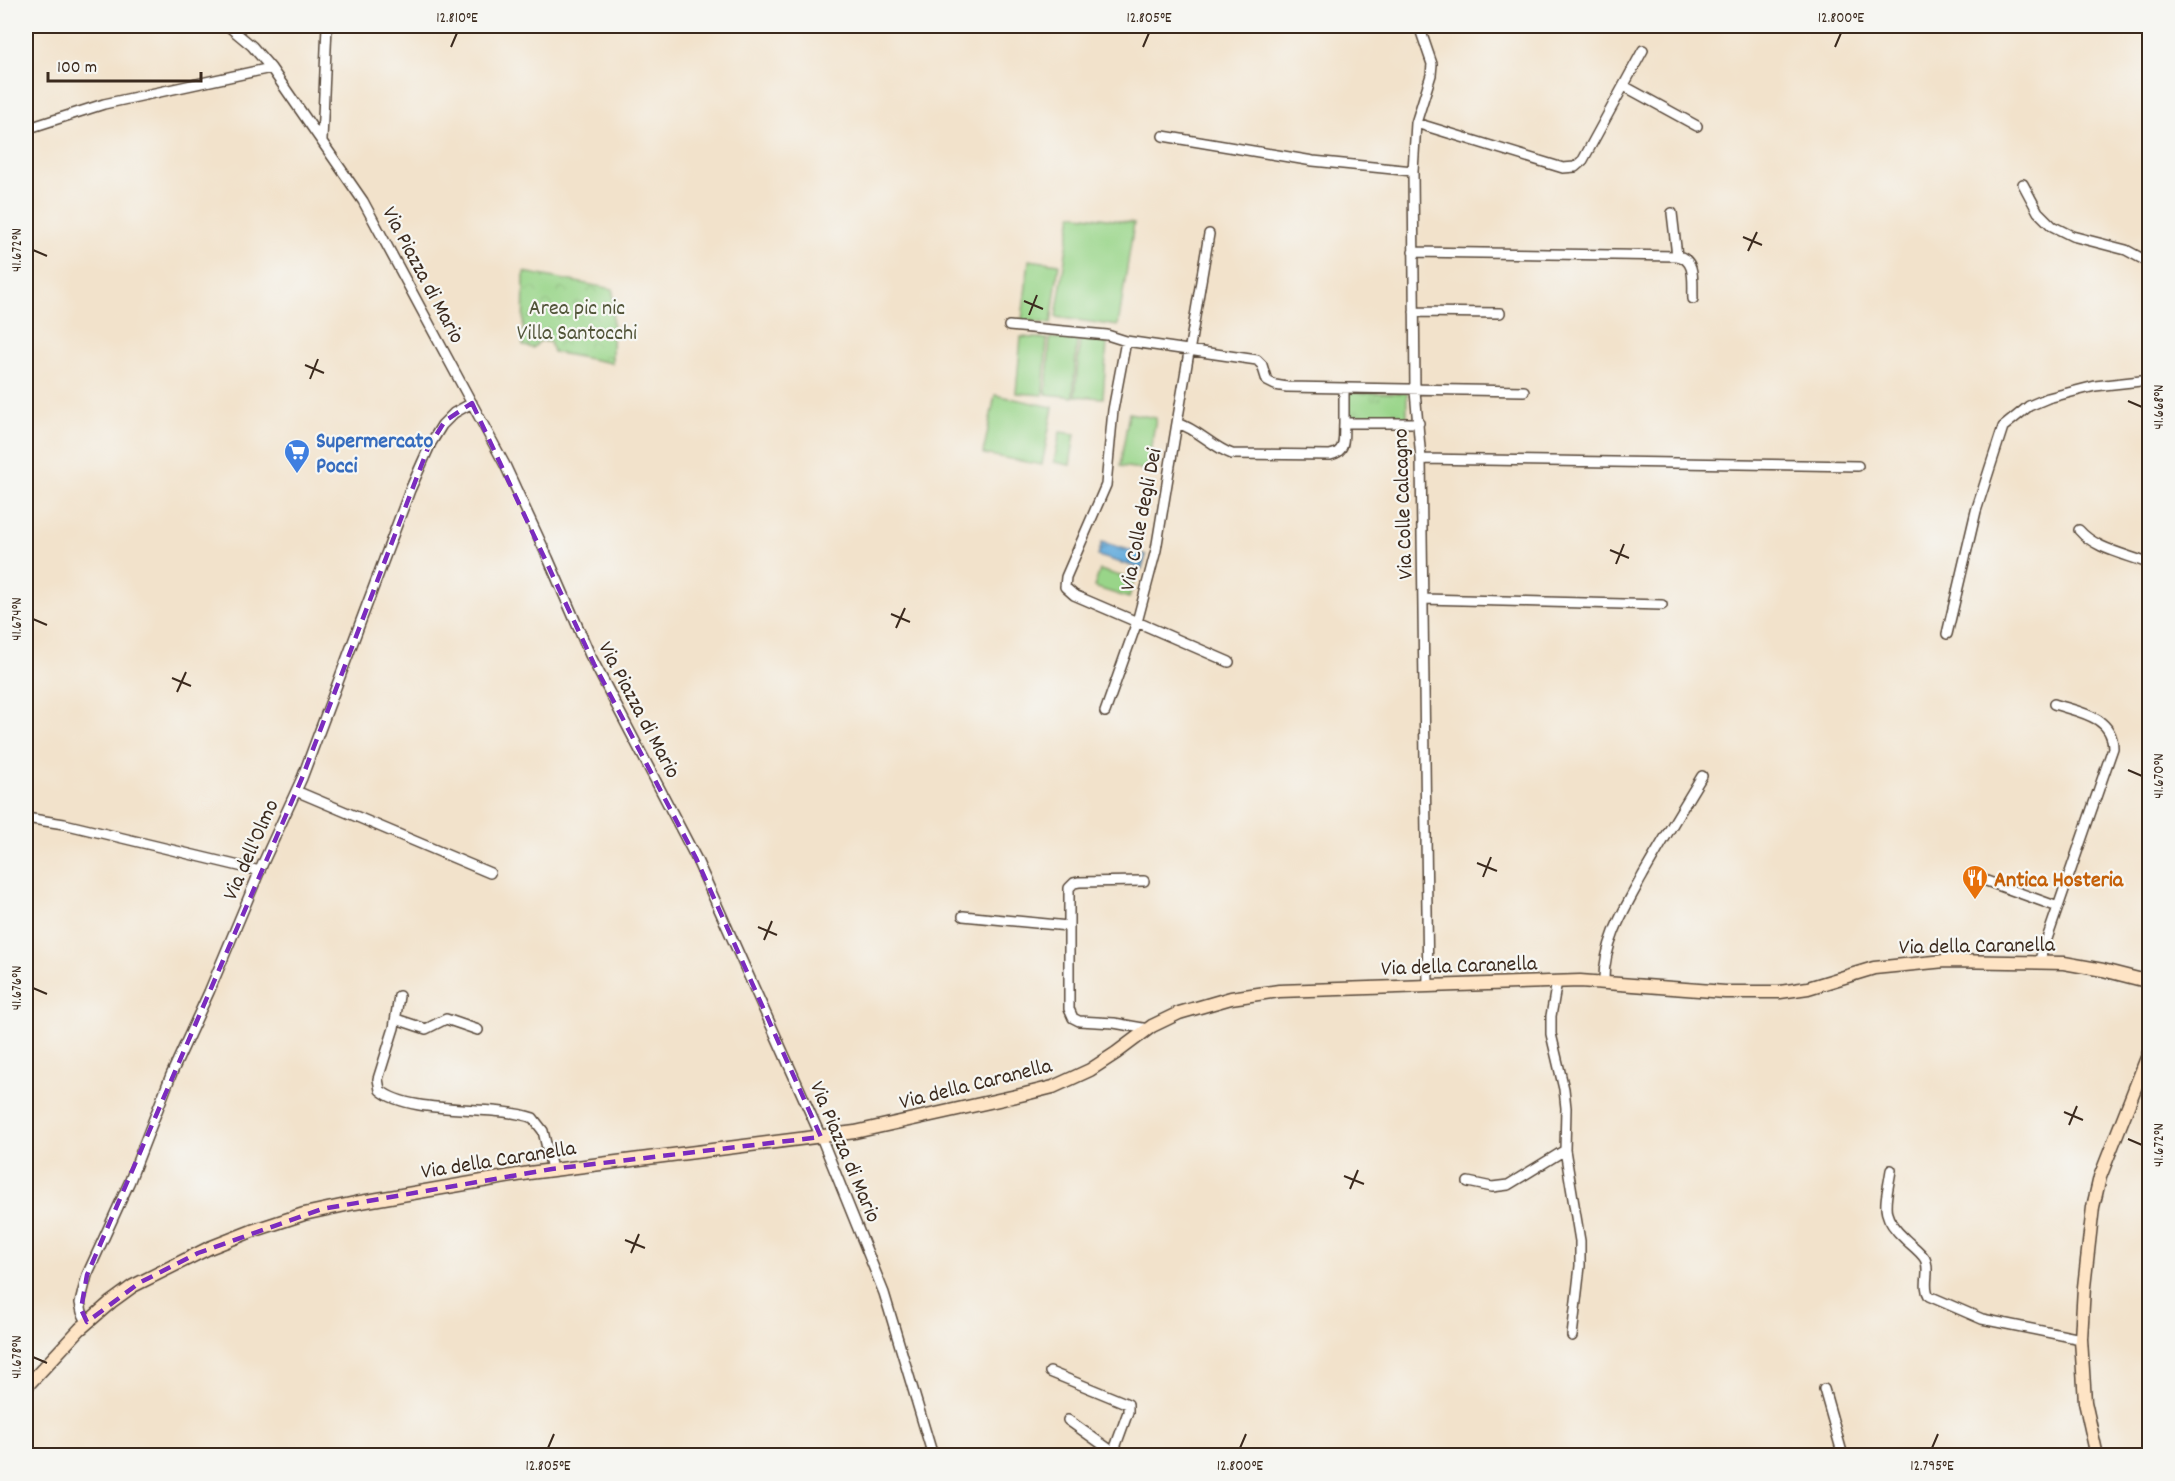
<svg xmlns="http://www.w3.org/2000/svg" width="2175" height="1481" font-family="Dekko,sans-serif">
<defs>
<pattern id="grass-tufts" width="24" height="20" patternUnits="userSpaceOnUse" patternTransform="scale(1.5)"><rect width="24" height="20" fill="#99d589"/><path d="M3 7l-1-3M5 7V3M7 7l1-3M15 17l-1-3M17 17v-4M19 17l1-3" fill="none" stroke="#85b776"/></pattern>
<pattern id="park-crowns" width="20" height="18" patternUnits="userSpaceOnUse" patternTransform="scale(1.5)"><rect width="20" height="18" fill="#99d589"/><path d="M2 6a3 3 0 1 1 6 0M12 15a3 3 0 1 1 6 0" fill="none" stroke="#85b776"/></pattern>
<pattern id="water-waves" width="16" height="10" patternUnits="userSpaceOnUse" patternTransform="scale(1.5)"><rect width="16" height="10" fill="#65acdc"/><path d="M0 5q4-4 8 0t8 0" fill="none" stroke="#548cb2"/></pattern>
</defs>
<rect width="100%" height="100%" fill="#f6f6f2"/>
<filter id="ink" filterUnits="userSpaceOnUse"><feTurbulence type="fractalNoise" baseFrequency=".0167" numOctaves="2"/><feDisplacementMap in="SourceGraphic" scale="12" xChannelSelector="R" yChannelSelector="G"/><feConvolveMatrix kernelMatrix="1 2 1 2 8 2 1 2 1" color-interpolation-filters="sRGB"/></filter>
<filter id="wash" filterUnits="userSpaceOnUse"><feTurbulence type="fractalNoise" baseFrequency=".008" numOctaves="4" result="noise"/><feDisplacementMap in="SourceGraphic" scale="24" xChannelSelector="R" yChannelSelector="G"/><feGaussianBlur stdDeviation="1.35" result="paint"/><feColorMatrix in="noise" values="0 0 0 0 0 0 0 0 0 0 0 0 0 0 0 0 0 1.4 0 .05"/><feComposite in="paint" operator="in"/></filter>
<g filter="url(#wash)">
<rect width="100%" height="100%" fill="#f2e2cb"/>
<!-- grass -->
<path fill="url(#grass-tufts)" stroke="#6a8054" stroke-width="1.5" d="M1347,393H1407V420H1346Z"/>
<!-- park -->
<path fill="url(#park-crowns)" stroke="#6a8054" stroke-width="1.5" d="M524,272L613,289L612,363L553,352L550,342L540,341L533,348L523,346Z"/>
<!-- pitch -->
<path fill="#99d589" stroke="#6a8054" stroke-width="1.5" d="M1072,214L1134,223L1118,326L1056,317Z
M1029,260L1059,264L1051,324L1022,320Z
M1021,337L1047,339L1043,395L1016,393Z
M1050,338L1077,340L1073,397L1046,394Z
M1080,339L1107,342L1103,398L1075,396Z
M995,395L1053,407L1042,465L983,454Z
M1129,413L1156,418L1147,470L1120,466Z
M1060,432L1075,434L1070,465L1054,462Z
M1100,570L1134,580L1129,598L1094,587Z"/>
<!-- water -->
<path fill="url(#water-waves)" stroke="#506b7d" stroke-width="1.5" d="M1102,542L1146,555L1142,569L1098,556Z"/>
</g>
<g filter="url(#ink)">
<g fill="none" stroke-linecap="round" stroke-linejoin="round">
<defs>
<path id="street" d="M228,26L252,46L271,68L363,201L505,465L548,558L590,655L696,858L821,1137L884,1293L933,1456
M1419,26L1432,64L1431,75L1416,123L1413,171L1415,391L1421,459L1428,986
M1624,86L1697,126
M1416,123L1563,168L1575,167L1583,160L1643,50
M26,129L104,104L271,68
M1163,136L1313,161L1413,171
M322,140L327,26
M2023,184L2038,212L2052,226L2072,236L2126,250L2150,263
M1672,213L1677,256C1697,259 1692,283 1693,299
M1413,252L1677,256
M1414,312L1500,313
M1009,326L1107,335L1126,341
M1177,423L1209,234
M1344,423V390
M1419,423H1344C1343,438 1347,452 1330,455L1232,454C1212,447 1198,429 1177,423L1156,550L1137,622L1074,595L1065,587L1066,577L1106,485L1113,410L1126,341L1257,360L1262,365L1267,381L1275,385L1287,387L1524,391
M1421,459L1858,466
M2079,530C2095,549 2126,554 2150,564
M1423,599L1662,605
M1947,634L1976,511L2003,427L2029,406L2048,398L2095,386L2150,380
M1105,712L1137,622L1229,662
M296,791L490,873
M26,818L64,824L260,871
M1981,879L2058,907
M1144,881L1079,882L1074,883L1069,888V1009L1073,1018L1079,1021L1114,1023L1148,1029
M963,916L1068,926
M2039,962L2113,748C2113,716 2078,712 2054,704
M1557,981L1551,1016V1034L1564,1089L1566,1108L1565,1150L1580,1241V1266L1572,1336
M1604,982C1603,943 1625,908 1643,875C1662,842 1682,809 1702,776
M399,996L394,1028L378,1079L380,1090C410,1116 495,1104 533,1118L543,1131L552,1169
M396,1019L426,1029L446,1019L478,1030
M1891,1170C1886,1204 1878,1214 1905,1239C1911,1245 1920,1251 1925,1259C1931,1271 1922,1285 1929,1296L1982,1319L2081,1339
M1468,1182L1492,1187L1508,1185L1565,1150
M87,1322L82,1312L80,1303L87,1275L129,1183L171,1075L209,992L263,863L302,778L410,490L431,443L442,425L454,413L472,403
M1050,1372L1128,1404V1412L1112,1456
M1824,1389L1843,1456
M1068,1420L1113,1452"/>
<path id="secondary" d="M26,1387L80,1329L111,1302L133,1286L209,1248L252,1231L304,1214L355,1203L529,1173L855,1132L1025,1094L1053,1087L1090,1070L1116,1053L1152,1026L1179,1013L1231,998L1279,991L1580,981L1725,992H1780L1808,988L1874,968L1945,961L2064,963L2103,970L2150,982
M2097,1456L2085,1402L2081,1339L2084,1287L2093,1207L2100,1177L2150,1050"/>
</defs>
<!-- street casing -->
<use href="#street" stroke="#564638" stroke-width="12"/>
<!-- secondary casing -->
<use href="#secondary" stroke="#564638" stroke-width="15"/>
<!-- street -->
<use href="#street" stroke="#fff" stroke-width="9"/>
<!-- secondary -->
<use href="#secondary" stroke="#fee4c5" stroke-width="12"/>
</g>
</g>
<!-- marked area -->
<path fill="none" stroke="#7b2cbf" stroke-width="4.5" stroke-dasharray="12 8" stroke-linejoin="round" d="M472,403L594,664L696,858L821,1137L552,1169L322,1209L198,1253L139,1283L87,1322L81,1309L87,1275L302,778L428,448L445,421Z"/>
<!-- ticks -->
<path fill="none" stroke="#3b2a1e" stroke-width="2" d="M451,47L457,33M1143,47L1149,33M1835,47L1841,33M1743,237L1762,245M33,250L47,256M1748,251L1757,232M1024,301L1043,309M1029,315L1037,295M305,365L324,373M310,379L318,359M2128,401L2142,407M1610,550L1629,558M1616,564L1624,544M891,614L910,622M33,619L47,625M896,628L905,608M172,678L191,686M177,692L186,672M2128,770L2142,776M1477,863L1497,871M1483,877L1491,857M758,927L777,935M764,940L772,921M33,988L47,994M2064,1112L2083,1120M2069,1125L2077,1106M2128,1139L2142,1145M1344,1176L1364,1184M1350,1189L1358,1170M625,1240L645,1248M631,1253L639,1234M33,1357L47,1363M548,1448L554,1434M1240,1448L1246,1434M1932,1448L1938,1434"/>
<!-- icons -->
<defs>
<symbol id="supermarket-pin" viewBox="-11 -11 22 30"><path d="M0 17L-7.5 6A9.5 9.5 0 1 1 7.5 6Z" fill="#3f7fe0" stroke="#f6f6f2"/><path d="M-6-5.5h2.5l.6 2H6L4.5 2H-2.5L-4.4-4H-6ZM-1.5 3.2a1.3 1.3 0 1 0 .1 0ZM3 3.2a1.3 1.3 0 1 0 .1 0Z" fill="#fff"/></symbol>
<symbol id="restaurant-pin" viewBox="-11 -11 22 30"><path d="M0 17L-7.5 6A9.5 9.5 0 1 1 7.5 6Z" fill="#e8710a" stroke="#f6f6f2"/><path d="M-5-6h1v4h1v-4h1v4h1v-4h1v5L-1.5 .5V6h-2V.5L-5-1ZM5-6V6H3V1.5H1.5Q1.5-4 5-6Z" fill="#fff"/></symbol>
</defs>
<g fill-rule="evenodd">
<use href="#supermarket-pin" x="282" y="437" width="30" height="40"/>
<use href="#restaurant-pin" x="1960" y="863" width="30" height="40"/>
</g>
<g text-anchor="middle" stroke-width="4.5" stroke-linejoin="round" paint-order="stroke">
<!-- street labels -->
<g font-size="22" fill="#3b2a1e" stroke="#f6f6f2">
<text transform="translate(425 274) rotate(62)" y="8">Via Piazza di Mario</text>
<text transform="translate(1401 504) rotate(-92)" y="8">Via Colle Calcagno</text>
<text transform="translate(1139 519) rotate(-79)" y="8">Via Colle degli Dei</text>
<text transform="translate(641 709) rotate(62)" y="8">Via Piazza di Mario</text>
<text transform="translate(249 849) rotate(-66)" y="8">Via dell'Olmo</text>
<text transform="translate(1977 944) rotate(-1)" y="8">Via della Caranella</text>
<text transform="translate(1459 964) rotate(-2)" y="8">Via della Caranella</text>
<text transform="translate(975 1082) rotate(-14)" y="8">Via della Caranella</text>
<text transform="translate(847 1151) rotate(67)" y="8">Via Piazza di Mario</text>
<text transform="translate(498 1158) rotate(-9)" y="8">Via della Caranella</text>
</g>
<!-- park labels -->
<g font-size="22" fill="#525539" stroke="#f6f6f2">
<text x="577" y="314">Area pic nic<tspan x="577" dy="25">Villa Santocchi</tspan></text>
</g>
<!-- shop labels -->
<g font-size="22" font-weight="bold" fill="#366cbe" stroke="#f6f6f2" text-anchor="start">
<text x="316" y="447">Supermercato<tspan x="316" dy="25">Pocci</tspan></text>
</g>
<!-- food labels -->
<g font-size="22" font-weight="bold" fill="#c56008" stroke="#f6f6f2" text-anchor="start">
<text x="1994" y="886">Antica Hosteria</text>
</g>
</g>
<!-- margin -->
<rect width="2175" height="1481" fill="none" stroke="#f6f6f2" stroke-width="66"/>
<!-- scale -->
<path d="M48 72v9h153v-9" fill="none" stroke="#3b2a1e" stroke-width="3"/>
<text x="57" y="72" font-size="18" fill="#3b2a1e" stroke="#f6f6f2" stroke-width="4.5" paint-order="stroke">100 m</text>
<rect x="33" y="33" width="2109" height="1415" fill="none" stroke="#3b2a1e" stroke-width="2"/>
<g font-size="15" text-anchor="middle" fill="#3b2a1e">
<text x="457" y="22">12.810°E</text>
<text x="1149" y="22">12.805°E</text>
<text x="1841" y="22">12.800°E</text>
<text transform="translate(16 250) rotate(-90)" y="5">41.672°N</text>
<text transform="translate(2158 407) rotate(-90)" y="5">41.668°N</text>
<text transform="translate(16 619) rotate(-90)" y="5">41.674°N</text>
<text transform="translate(2158 776) rotate(-90)" y="5">41.670°N</text>
<text transform="translate(16 988) rotate(-90)" y="5">41.676°N</text>
<text transform="translate(2158 1145) rotate(-90)" y="5">41.672°N</text>
<text transform="translate(16 1357) rotate(-90)" y="5">41.678°N</text>
<text x="548" y="1470">12.805°E</text>
<text x="1240" y="1470">12.800°E</text>
<text x="1932" y="1470">12.795°E</text>
</g>
</svg>
